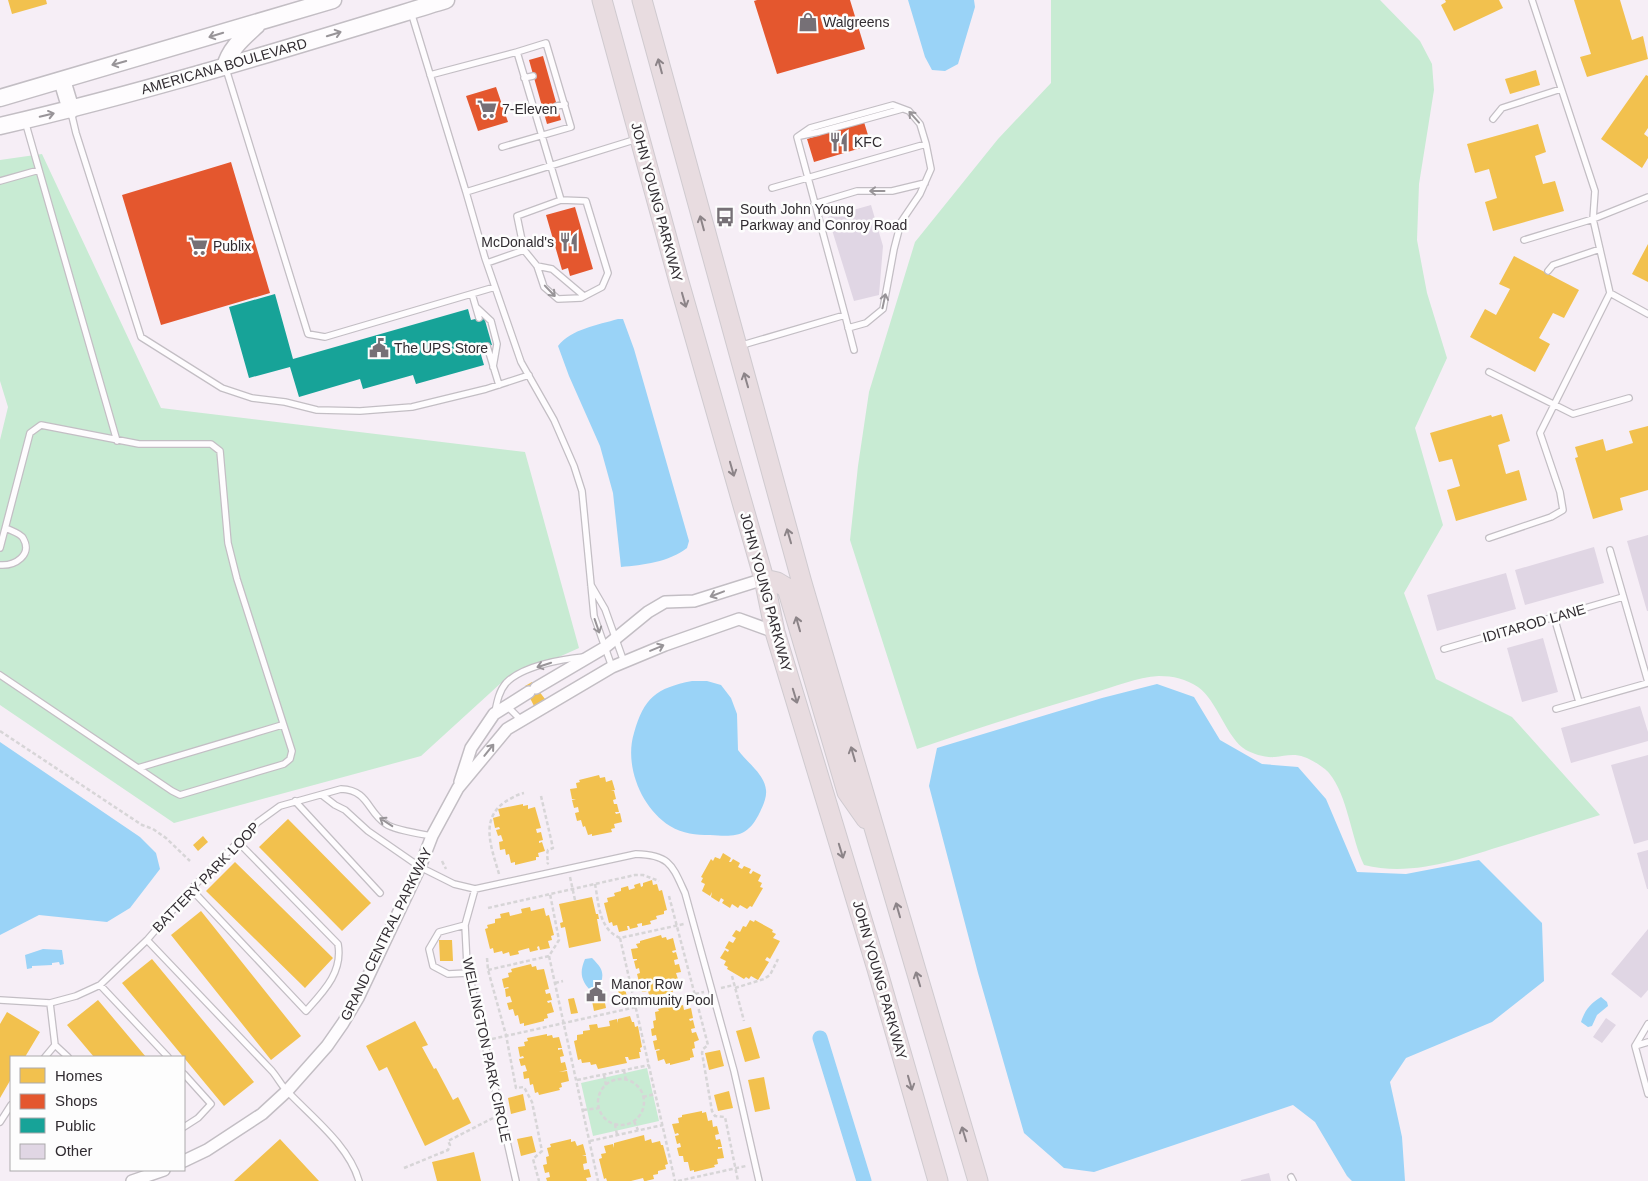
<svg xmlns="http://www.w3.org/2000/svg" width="1648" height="1181" font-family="Helvetica,sans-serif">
<rect width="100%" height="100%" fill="#f6eef6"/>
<!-- green -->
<path fill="#c8ebd3" d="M1051,0H1380L1420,41L1432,64L1434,90L1419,184L1417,240L1427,293L1447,358L1415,428L1443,525L1404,593L1436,679L1512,717L1600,815C1568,825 1537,835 1505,845C1460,859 1412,877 1364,865C1351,838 1348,796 1329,773C1325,768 1311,759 1304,757C1294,753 1284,756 1275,757C1266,758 1253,754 1246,750C1227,739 1217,700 1198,687C1186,679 1173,676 1159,676C1137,677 1114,687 1093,693C1034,710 975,729 917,749L850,540L858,466L869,392L915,242L998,139L1051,83Z
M42,154L161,408L525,452L579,648L501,683L421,756L174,823L0,705V440L8,407L0,381V160Z
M647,1068L659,1121L593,1136L581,1083Z"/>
<!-- water -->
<path fill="#9ad3f7" d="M908,0H974L975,7L958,64L945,71L932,70L925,57Z
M618,319H623L634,349L689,541L687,548C669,562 643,565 621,567L613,493L600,446L569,376L558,346C571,329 598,325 618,319Z
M692,681H707L721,685L731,698L737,714L738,750C747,763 764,773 766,790C767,797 763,806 760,812C748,837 736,837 710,835C696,835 683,834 670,826C641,808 624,765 634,733C644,698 656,688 692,681Z
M1157,684L1194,697L1220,740L1262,764L1298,767L1326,799L1357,872L1406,874L1479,860L1542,923L1544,981L1492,1022L1406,1058L1390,1082L1402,1137L1405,1181H1352L1347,1176L1315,1122L1293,1105L1094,1172L1064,1168L1024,1133L978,973L929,786L937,748L1102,698Z
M0,742L140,837L156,853L160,869L130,908L107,922L39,915L0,935Z
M43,949L62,950L64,964L60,965L59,962L52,963V965L32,966V968L27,969L25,955Z
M592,958C604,970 605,974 598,991L592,992C581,981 579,973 585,959Z
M1601,997L1607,1002L1608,1006L1597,1015L1592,1026L1588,1027L1581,1022C1585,1010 1590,1004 1601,997Z"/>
<!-- homes -->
<path fill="#f2c14e" d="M8,0H46L47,4L12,14Z
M1445,0H1499L1503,8L1454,31L1441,5L1446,2Z
M1574,0H1620L1632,40L1643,36L1648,59L1587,77L1580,57L1591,54Z
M1536,70L1540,85L1510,94L1505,79Z
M1646,75L1648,76V128L1644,134L1648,137V158L1642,168L1601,139Z
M1538,124L1546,152L1535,156L1543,184L1555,181L1564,211L1493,231L1485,202L1497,198L1489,169L1475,173L1467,144Z
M1648,244V282L1632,274Z
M1514,256L1579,290L1564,318L1553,313L1539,338L1550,344L1535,372L1470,337L1485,309L1496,315L1510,289L1499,284Z
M1502,414L1510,441L1498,445L1506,474L1519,470L1527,500L1456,521L1447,490L1460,486L1452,459L1439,462L1430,433L1491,415L1492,417Z
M1648,426V490L1620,498L1623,510L1593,519L1575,458L1578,457L1575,447L1603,439L1606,451L1633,443L1629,431Z
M532,682L545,699L534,706L530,698L532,697L525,686Z
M599,775L600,778L605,777L606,782L612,780L615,790L611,791H614L616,799L613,800L614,804H617L619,812H615L616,814L620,813L622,822L614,824L615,828L611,829L612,832L592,836V834L588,835L585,826L583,827L581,820L577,821L575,813L579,812L578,807L574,808L572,800L576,799H572L570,789L577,788L576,783L580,782L579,780Z
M523,804V806L528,805V809L535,807L541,828L536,829L537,833L541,832L543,840L539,841V843L542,842L545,851L538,853L539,857H536V860L515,865V862L511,863L509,854L506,855L505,849L500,850L499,842L503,841L501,835L498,836L496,830L500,829L499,827L495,828L493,818L500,816L498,809Z
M288,819L371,903L342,931L259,847Z
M203,836L208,842L198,851L193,845Z
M723,853L731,858L729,862H731L733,859L740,863L738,867L742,869L744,866L751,869L749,873L751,874L753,871L761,875L758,881L762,883L760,887L763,888L752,907L750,906L747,909L740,905L738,908L732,904L730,908L722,903L724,900L721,898L719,902L711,897L712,892L710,896L702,891L705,884L701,882L703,878L701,877L711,859L713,861L715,857L720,859Z
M235,862L333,958L305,988L206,891Z
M652,880L653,885L657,884L659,891L662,890L667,910L664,911V914L656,916L657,919L650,921L651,924L642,926V923L637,924L638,927L630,929L629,926H627L628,930L619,932L617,925L613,926L612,922L609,923L604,903L608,902L607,898L615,896L614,893L621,891V888L628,886L629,890L635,888L634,885L640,883L641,887L643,886V883Z
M592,897L596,914H598L599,919H597L601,941L569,948L565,927L561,928L560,923L563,922L559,904Z
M530,907L531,911L544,908L546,916L549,915L554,935L551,936L552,940L548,941L550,948L540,950L539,946L537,947L538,950L530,952L529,948L518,951L519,954L510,956L509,952L503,954L502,951L494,953L493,948L490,949L485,929L488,928L487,925L495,923V919L501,918L500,914L509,912L510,916L522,913L521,909Z
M201,911L301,1036L271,1060L171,935Z
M750,920L754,922L755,920L773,930L772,932L776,934L773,938L780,941L770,959L767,957L765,960L769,962L758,980L751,976L749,979L746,977L744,979L727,969L728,967L724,965L726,961L720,958L725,950L728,952L729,950L725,948L729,941L733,943L736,938L732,936L736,930L740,932L743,926L746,927Z
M661,935L662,938L666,937L667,940L673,938L676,950L672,951L673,953L676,952L678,959L674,960L675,965L679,964L681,972L676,973L678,979L674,980L676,988L672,989L673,992L654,996L653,994L649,995L648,991L642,992L639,983H643L642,981L639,982L637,974L640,973L639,968L636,969L634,961L637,960V959H633L631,949L638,948L636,944L640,943V941Z
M439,940H452L453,961H440Z
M152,959L254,1082L224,1106L122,983Z
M531,964L532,967L536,966L537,970L544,969L549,989L545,990L546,994L550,993L552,1000L547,1001L548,1003L551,1002L554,1012L547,1014L548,1018L544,1019V1021L524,1026V1023L520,1024L518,1015L515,1016L513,1009L509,1010L507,1003L512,1002L510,996L506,997L505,989L509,988L508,987L504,988L502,979L509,977L508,973L512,972L511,969Z
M625,988L628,1002L621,1004L618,990Z
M574,998L578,1013L571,1014L568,999Z
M604,998L606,1008L594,1011L592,1001Z
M98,1000L146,1057H94L67,1025Z
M678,1004V1006L683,1005L684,1010L691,1008L693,1018L689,1019L690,1021L693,1020L695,1028L691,1029L692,1033L696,1032L699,1040L694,1042L695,1048L692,1049L694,1057L690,1058V1060L670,1065V1063L666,1064L664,1059L658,1061L656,1051L660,1050L659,1049L655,1050L653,1041L657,1040L656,1035L652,1036L651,1029L654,1028L653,1021L656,1020L655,1012L659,1011L658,1009Z
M7,1012L40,1032L25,1057H11V1079L0,1098V1024Z
M630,1016L632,1022H634L635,1027L638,1026L642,1047L640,1048L641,1052H639L640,1058L629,1060L628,1057H625L627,1063L598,1069L596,1064L591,1065L590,1062L582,1063L581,1059L578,1060L574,1041L577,1040V1035L583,1034V1031L590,1030L589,1025L597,1024L598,1028L610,1026L609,1021L617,1019L618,1023V1019Z
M415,1021L428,1045L422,1047L434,1069L436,1068L453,1100L458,1097L471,1123L425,1146L387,1067L379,1071L366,1046Z
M751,1027L760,1058L745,1062L736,1031Z
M547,1034V1036L552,1035L553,1038L559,1037L562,1048H558V1050L562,1049L564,1056L560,1057L561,1063L565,1062L567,1070L559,1072L567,1071L569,1081L561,1083L562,1087L559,1088L560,1090L539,1095L538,1092L535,1093L533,1084L530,1085L529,1078L524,1079L523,1072L527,1071L525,1065L521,1066L519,1059L524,1058L523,1056L520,1057L518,1047L525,1046L524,1042L528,1041L527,1038Z
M720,1050L724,1066L709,1070L705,1053Z
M764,1077L770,1109L755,1112L748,1080Z
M729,1091L733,1108L718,1111L714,1095Z
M523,1094L526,1110L511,1114L508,1098Z
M702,1111V1113L706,1112L708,1121L712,1120L713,1127L717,1126L719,1134L715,1135L716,1140L720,1139L722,1147H718V1149L722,1148L724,1158L717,1159L718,1164L714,1165L715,1167L694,1172V1170L690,1171L688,1162H684L683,1156H679L677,1148L681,1147L680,1143L677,1144L675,1136L679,1135L678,1133L675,1134L672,1124L679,1123L678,1118L682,1117V1115Z
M644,1135L645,1141L651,1139L652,1143L660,1141L661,1145H663L668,1164L665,1165L666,1169L658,1171V1174L653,1175L654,1179L646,1181H644L643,1178L631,1181H607L606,1178L604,1179L599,1159L602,1158L601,1154L606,1153L604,1146L613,1144L614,1148V1143Z
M532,1136L536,1152L521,1156L517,1139Z
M280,1139L319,1181H234Z
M571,1139V1142L575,1141L577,1146L583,1144L586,1155L582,1156H586L587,1163L583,1164L584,1170L589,1169L591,1177L586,1178L587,1181H547L546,1178L550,1177L549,1172L545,1173L543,1165L547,1164L546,1157L549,1156L547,1148L551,1147L550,1144Z
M474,1152L481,1181H437L432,1162Z"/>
<!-- shops -->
<path fill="#e4572e" d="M757,0H850L865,49L777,74L754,1Z
M543,56L561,120L547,124L529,60Z
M496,87L508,122L478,131L466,96Z
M864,122L871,145L814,162L807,139Z
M231,162L270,293L161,325L122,195Z
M575,207L593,269L570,276L568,268L562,270L546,215Z"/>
<!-- public -->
<path fill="#17a398" d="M275,294L293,359L468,309L471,320L484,317L492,345L479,348L484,365L416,384L413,375L363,389L360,379L299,397L290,367L249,378L229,307Z"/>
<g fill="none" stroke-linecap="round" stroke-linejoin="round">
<!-- canal -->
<path stroke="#9ad3f7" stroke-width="15" d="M820,1038L864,1181"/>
</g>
<!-- building -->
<path fill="#e0d6e4" d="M871,205L883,246L879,295L854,301L828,217Z
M1648,535V611H1647L1627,541Z
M1594,547L1604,583L1525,605L1515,570Z
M1506,573L1516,609L1437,631L1427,595Z
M1543,638L1558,692L1522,702L1507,648Z
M1640,706L1648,732V741L1571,763L1561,728Z
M1648,755V840L1634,844L1611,765Z
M1648,850V889H1647L1637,853Z
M1648,929V990L1641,998L1611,974Z
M1606,1018L1616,1025L1602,1043L1593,1037Z
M1269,1173L1271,1181H1241V1180Z"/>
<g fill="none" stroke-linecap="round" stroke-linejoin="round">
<defs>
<path id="service" d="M1532,0L1595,191L1593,219L1610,293L1648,314
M411,12L466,192
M226,69L308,334L325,337L495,287
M430,75L517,52L561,200L517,216L524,250L487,263
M524,78L533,76
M557,106L565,104
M71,112L76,133L141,337L222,388L252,398L285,402L317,410L360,411L412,407L486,389L529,375
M1493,119L1502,108L1561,89
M25,121L39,170
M800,136L819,132L902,109
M502,147L571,127L546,43L517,52
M0,181L39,170L117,441
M772,188L926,144
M814,204L857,191H892L925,183
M1524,240L1593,219L1648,197
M524,250L537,266L544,287L558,299L581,298L602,287L608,273L586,201L561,200
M537,266L552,269L584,296
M1548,271L1553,265L1600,249
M472,294L479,318
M476,307L491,321L497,344L493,367
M848,328L866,323L883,309L894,249L901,222L920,194L931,169L926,144L920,124L909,111L893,105L810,128L797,137L845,315L854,350
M487,346L499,385
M739,346L845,315
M1489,372L1573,414L1629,398
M1489,538L1551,517L1563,510L1560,492L1540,433L1610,293
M0,548L30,433L41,425L139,444H211L220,451L228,543L237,579L292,751L290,759L284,764L180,795L172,791L0,675
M1610,550L1648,682
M0,565C15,566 33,555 23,538C20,533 11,531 6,528
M591,585L605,609L624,662
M1554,617L1579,702
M1444,649L1623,597
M612,667L594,616L582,491L574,466L554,420L521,362L485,258L466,192L637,139
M507,706L521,720
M1556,709L1648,683
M495,712C497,702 499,691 506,683C522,666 562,659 584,657
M138,768L282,725
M322,795L335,805L345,810L368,831L420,867L454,884L475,889L636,854C670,855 672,865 685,893L734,1071L759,1181
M295,801L380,893
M191,889L306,1011C324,991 343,972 338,944L238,842
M475,889L465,925L467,965L516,1181
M465,925L439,932L429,949L433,966L448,974L468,973
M147,940L272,1071C278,1078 282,1087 289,1093C313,1118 349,1146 359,1181
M100,985L168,1057
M0,1000L50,1003L76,996L100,985L147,940L191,889L258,822L280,806L341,789C369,790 367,812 386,824C394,830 421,834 432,836
M50,1003L55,1045L68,1057
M1648,1024L1635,1046L1648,1094
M1635,1046L1648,1042
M45,1057L55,1045
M184,1074L211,1104L198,1118L184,1127
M0,1122L11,1105
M1291,1177L1293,1181"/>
<path id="minor" d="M536,688L604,648L648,612L665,602L694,601L764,579
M460,782L471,748L494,714L529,692
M184,1161L207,1150L262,1114L287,1091L327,1046L343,1023L358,998L420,867L432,836L458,788L507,729L612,667L665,645L739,619L775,632
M132,1181L164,1170"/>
<path id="secondary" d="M225,67C230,48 243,38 257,25
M62,80L71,110
M0,98L333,0
M0,126C151,91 298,45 446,0"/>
<path id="trunk" d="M602,0L679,282L764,579L775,632L877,969L938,1181
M642,0L802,583L978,1181
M764,579L777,582L787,588L847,792L866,819"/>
</defs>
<!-- service casing -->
<use href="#service" stroke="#c3bec4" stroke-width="8"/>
<!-- minor casing -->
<use href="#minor" stroke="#c3bec4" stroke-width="14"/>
<!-- secondary casing -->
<use href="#secondary" stroke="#c3bec4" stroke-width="19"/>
<!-- trunk casing -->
<use href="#trunk" stroke="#cfcacf" stroke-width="21"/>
<!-- path -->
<path stroke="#d7d5d7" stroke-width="2.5" stroke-dasharray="4 2.5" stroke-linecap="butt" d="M0,731L142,825L153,829L166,838L190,861
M541,796L553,848L548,850L547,854L548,863L547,864
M442,861L446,869
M499,874C491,846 478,816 510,799C515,796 519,794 524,793
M570,877L575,900
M595,884C599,905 599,929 620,938L684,924
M669,896L708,1045L703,1049L702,1053L712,1111L715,1116L725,1117L738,1181
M488,908L635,875H643L659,881
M620,938L675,1181
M549,956L598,1181
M487,958L488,970L506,1035L516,1088L524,1087L532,1102L542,1151L533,1159L539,1181
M488,970L549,956L559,940L550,894
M732,976L744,1021
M555,983L563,981
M721,988L734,985
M735,988L764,979L770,975L778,959
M492,1039L704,992
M624,1070L626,1080
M604,1075L606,1085
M598 1102a23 23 0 1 1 46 0a23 23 0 1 1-46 0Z
M577,1080L649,1065
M643,1097L655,1094
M583,1110L599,1108
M634,1121L638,1130
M615,1124L617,1135
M590,1141L663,1125
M404,1168L448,1150L450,1145L448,1141L493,1118
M678,1181L746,1166"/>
<!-- service -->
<use href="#service" stroke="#fefcfe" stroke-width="5.5"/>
<!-- minor -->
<use href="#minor" stroke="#fefcfe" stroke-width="11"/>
<!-- secondary -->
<use href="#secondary" stroke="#fefcfe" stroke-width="16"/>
<!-- trunk -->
<use href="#trunk" stroke="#e8dce0" stroke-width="19"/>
</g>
<!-- one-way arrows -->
<defs><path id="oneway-shaft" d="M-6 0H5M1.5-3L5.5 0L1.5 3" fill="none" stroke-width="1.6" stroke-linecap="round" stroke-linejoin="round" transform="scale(1.25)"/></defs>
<g stroke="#989498">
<use href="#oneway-shaft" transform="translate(334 34) rotate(-17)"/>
<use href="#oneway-shaft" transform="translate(216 35) rotate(163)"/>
<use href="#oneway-shaft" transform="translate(119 63) rotate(164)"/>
<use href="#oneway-shaft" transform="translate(47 115) rotate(-13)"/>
<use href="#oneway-shaft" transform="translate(914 117) rotate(-132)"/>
<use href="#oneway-shaft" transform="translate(877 191) rotate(-180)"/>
<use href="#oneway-shaft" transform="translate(550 291) rotate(46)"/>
<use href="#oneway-shaft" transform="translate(884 301) rotate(-78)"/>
<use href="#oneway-shaft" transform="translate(717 594) rotate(159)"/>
<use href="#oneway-shaft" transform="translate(597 626) rotate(71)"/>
<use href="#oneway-shaft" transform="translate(657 648) rotate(-23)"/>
<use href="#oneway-shaft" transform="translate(544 665) rotate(162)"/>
<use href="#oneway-shaft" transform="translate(489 750) rotate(-51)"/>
<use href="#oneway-shaft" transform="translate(386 822) rotate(-147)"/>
</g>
<g stroke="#8c8488">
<use href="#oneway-shaft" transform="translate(660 66) rotate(-105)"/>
<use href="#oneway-shaft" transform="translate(702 223) rotate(-105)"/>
<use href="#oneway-shaft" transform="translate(684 300) rotate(74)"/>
<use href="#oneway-shaft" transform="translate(746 380) rotate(-106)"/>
<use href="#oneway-shaft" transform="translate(732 469) rotate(74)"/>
<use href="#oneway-shaft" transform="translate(789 536) rotate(-106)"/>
<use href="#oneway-shaft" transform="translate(798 624) rotate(-106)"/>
<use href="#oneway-shaft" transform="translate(795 696) rotate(73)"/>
<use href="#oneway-shaft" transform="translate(853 754) rotate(-106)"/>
<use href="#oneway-shaft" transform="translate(841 851) rotate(73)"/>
<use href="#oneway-shaft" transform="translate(898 910) rotate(-106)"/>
<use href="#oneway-shaft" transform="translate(918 979) rotate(-107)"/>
<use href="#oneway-shaft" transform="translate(910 1083) rotate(74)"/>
<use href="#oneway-shaft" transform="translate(964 1134) rotate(-107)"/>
</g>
<!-- icons -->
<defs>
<symbol id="shop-bare" viewBox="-9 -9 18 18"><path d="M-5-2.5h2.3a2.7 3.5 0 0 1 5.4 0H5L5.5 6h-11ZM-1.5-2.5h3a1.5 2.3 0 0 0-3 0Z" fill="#767076" stroke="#fdfdfd" stroke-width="2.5" paint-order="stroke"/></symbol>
<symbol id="supermarket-bare" viewBox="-9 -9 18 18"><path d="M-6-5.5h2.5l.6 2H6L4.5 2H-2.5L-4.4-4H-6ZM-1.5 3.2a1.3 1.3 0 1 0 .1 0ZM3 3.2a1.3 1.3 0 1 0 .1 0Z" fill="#767076" stroke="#fdfdfd" stroke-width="2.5" paint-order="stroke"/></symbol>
<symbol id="restaurant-bare" viewBox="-9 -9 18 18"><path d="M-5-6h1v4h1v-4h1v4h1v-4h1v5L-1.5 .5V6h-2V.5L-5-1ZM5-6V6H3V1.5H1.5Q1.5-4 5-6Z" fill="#767076" stroke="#fdfdfd" stroke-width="2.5" paint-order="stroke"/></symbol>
<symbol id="bus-bare" viewBox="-9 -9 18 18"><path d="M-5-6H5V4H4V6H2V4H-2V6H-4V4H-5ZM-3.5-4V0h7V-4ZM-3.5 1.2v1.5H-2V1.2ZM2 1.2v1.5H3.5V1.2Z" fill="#767076" stroke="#fdfdfd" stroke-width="2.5" paint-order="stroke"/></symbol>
<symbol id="civic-bare" viewBox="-9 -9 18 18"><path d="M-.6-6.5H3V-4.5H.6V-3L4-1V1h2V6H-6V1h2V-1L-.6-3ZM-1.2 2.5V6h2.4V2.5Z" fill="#767076" stroke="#fdfdfd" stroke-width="2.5" paint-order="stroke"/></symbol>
</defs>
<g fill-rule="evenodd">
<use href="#shop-bare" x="794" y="8" width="28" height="28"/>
<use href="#supermarket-bare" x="473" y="95" width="28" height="28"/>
<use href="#restaurant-bare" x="825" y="128" width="28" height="28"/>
<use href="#bus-bare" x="711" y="203" width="28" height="28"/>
<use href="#restaurant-bare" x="555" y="228" width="28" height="28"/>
<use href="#supermarket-bare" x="184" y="232" width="28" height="28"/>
<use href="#civic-bare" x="365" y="334" width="28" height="28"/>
<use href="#civic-bare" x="582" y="978" width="28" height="28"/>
</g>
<g text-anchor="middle" stroke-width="5" stroke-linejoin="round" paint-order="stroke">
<!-- poi labels -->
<g font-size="14" fill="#312c31" stroke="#fdfdfd" text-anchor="start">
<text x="823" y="27">Walgreens</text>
<text x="502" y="114">7-Eleven</text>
<text x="854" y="147">KFC</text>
<text x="740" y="214">South John Young<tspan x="740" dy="16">Parkway and Conroy Road</tspan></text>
<text x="554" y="247" text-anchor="end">McDonald's</text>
<text x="213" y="251">Publix</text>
<text x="394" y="353">The UPS Store</text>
<text x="611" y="989">Manor Row<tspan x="611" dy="16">Community Pool</tspan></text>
</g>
<!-- street labels -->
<g font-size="14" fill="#312c31" stroke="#fdfdfd">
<text transform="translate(224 66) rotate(-16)" y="5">AMERICANA BOULEVARD</text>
<text transform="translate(657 202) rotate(75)" y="5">JOHN YOUNG PARKWAY</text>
<text transform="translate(766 592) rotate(75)" y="5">JOHN YOUNG PARKWAY</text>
<text transform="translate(1534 623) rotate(-16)" y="5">IDITAROD LANE</text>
<text transform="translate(206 877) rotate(-46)" y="5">BATTERY PARK LOOP</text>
<text transform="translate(386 934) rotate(-64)" y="5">GRAND CENTRAL PARKWAY</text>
<text transform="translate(880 980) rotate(74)" y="5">JOHN YOUNG PARKWAY</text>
<text transform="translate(487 1050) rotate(78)" y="5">WELLINGTON PARK CIRCLE</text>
</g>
</g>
<!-- legend -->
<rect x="10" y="1056" width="175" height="115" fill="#fdfdfd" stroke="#aba9ab"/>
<rect x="20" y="1068" width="25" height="15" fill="#f2c14e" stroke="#aba9ab"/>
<text x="55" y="1081" font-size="15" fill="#312c31">Homes</text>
<rect x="20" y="1094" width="25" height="15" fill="#e4572e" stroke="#aba9ab"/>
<text x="55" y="1106" font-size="15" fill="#312c31">Shops</text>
<rect x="20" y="1118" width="25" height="15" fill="#17a398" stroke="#aba9ab"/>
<text x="55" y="1131" font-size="15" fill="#312c31">Public</text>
<rect x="20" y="1144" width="25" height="15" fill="#e0d6e4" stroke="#aba9ab"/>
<text x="55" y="1156" font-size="15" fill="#312c31">Other</text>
</svg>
